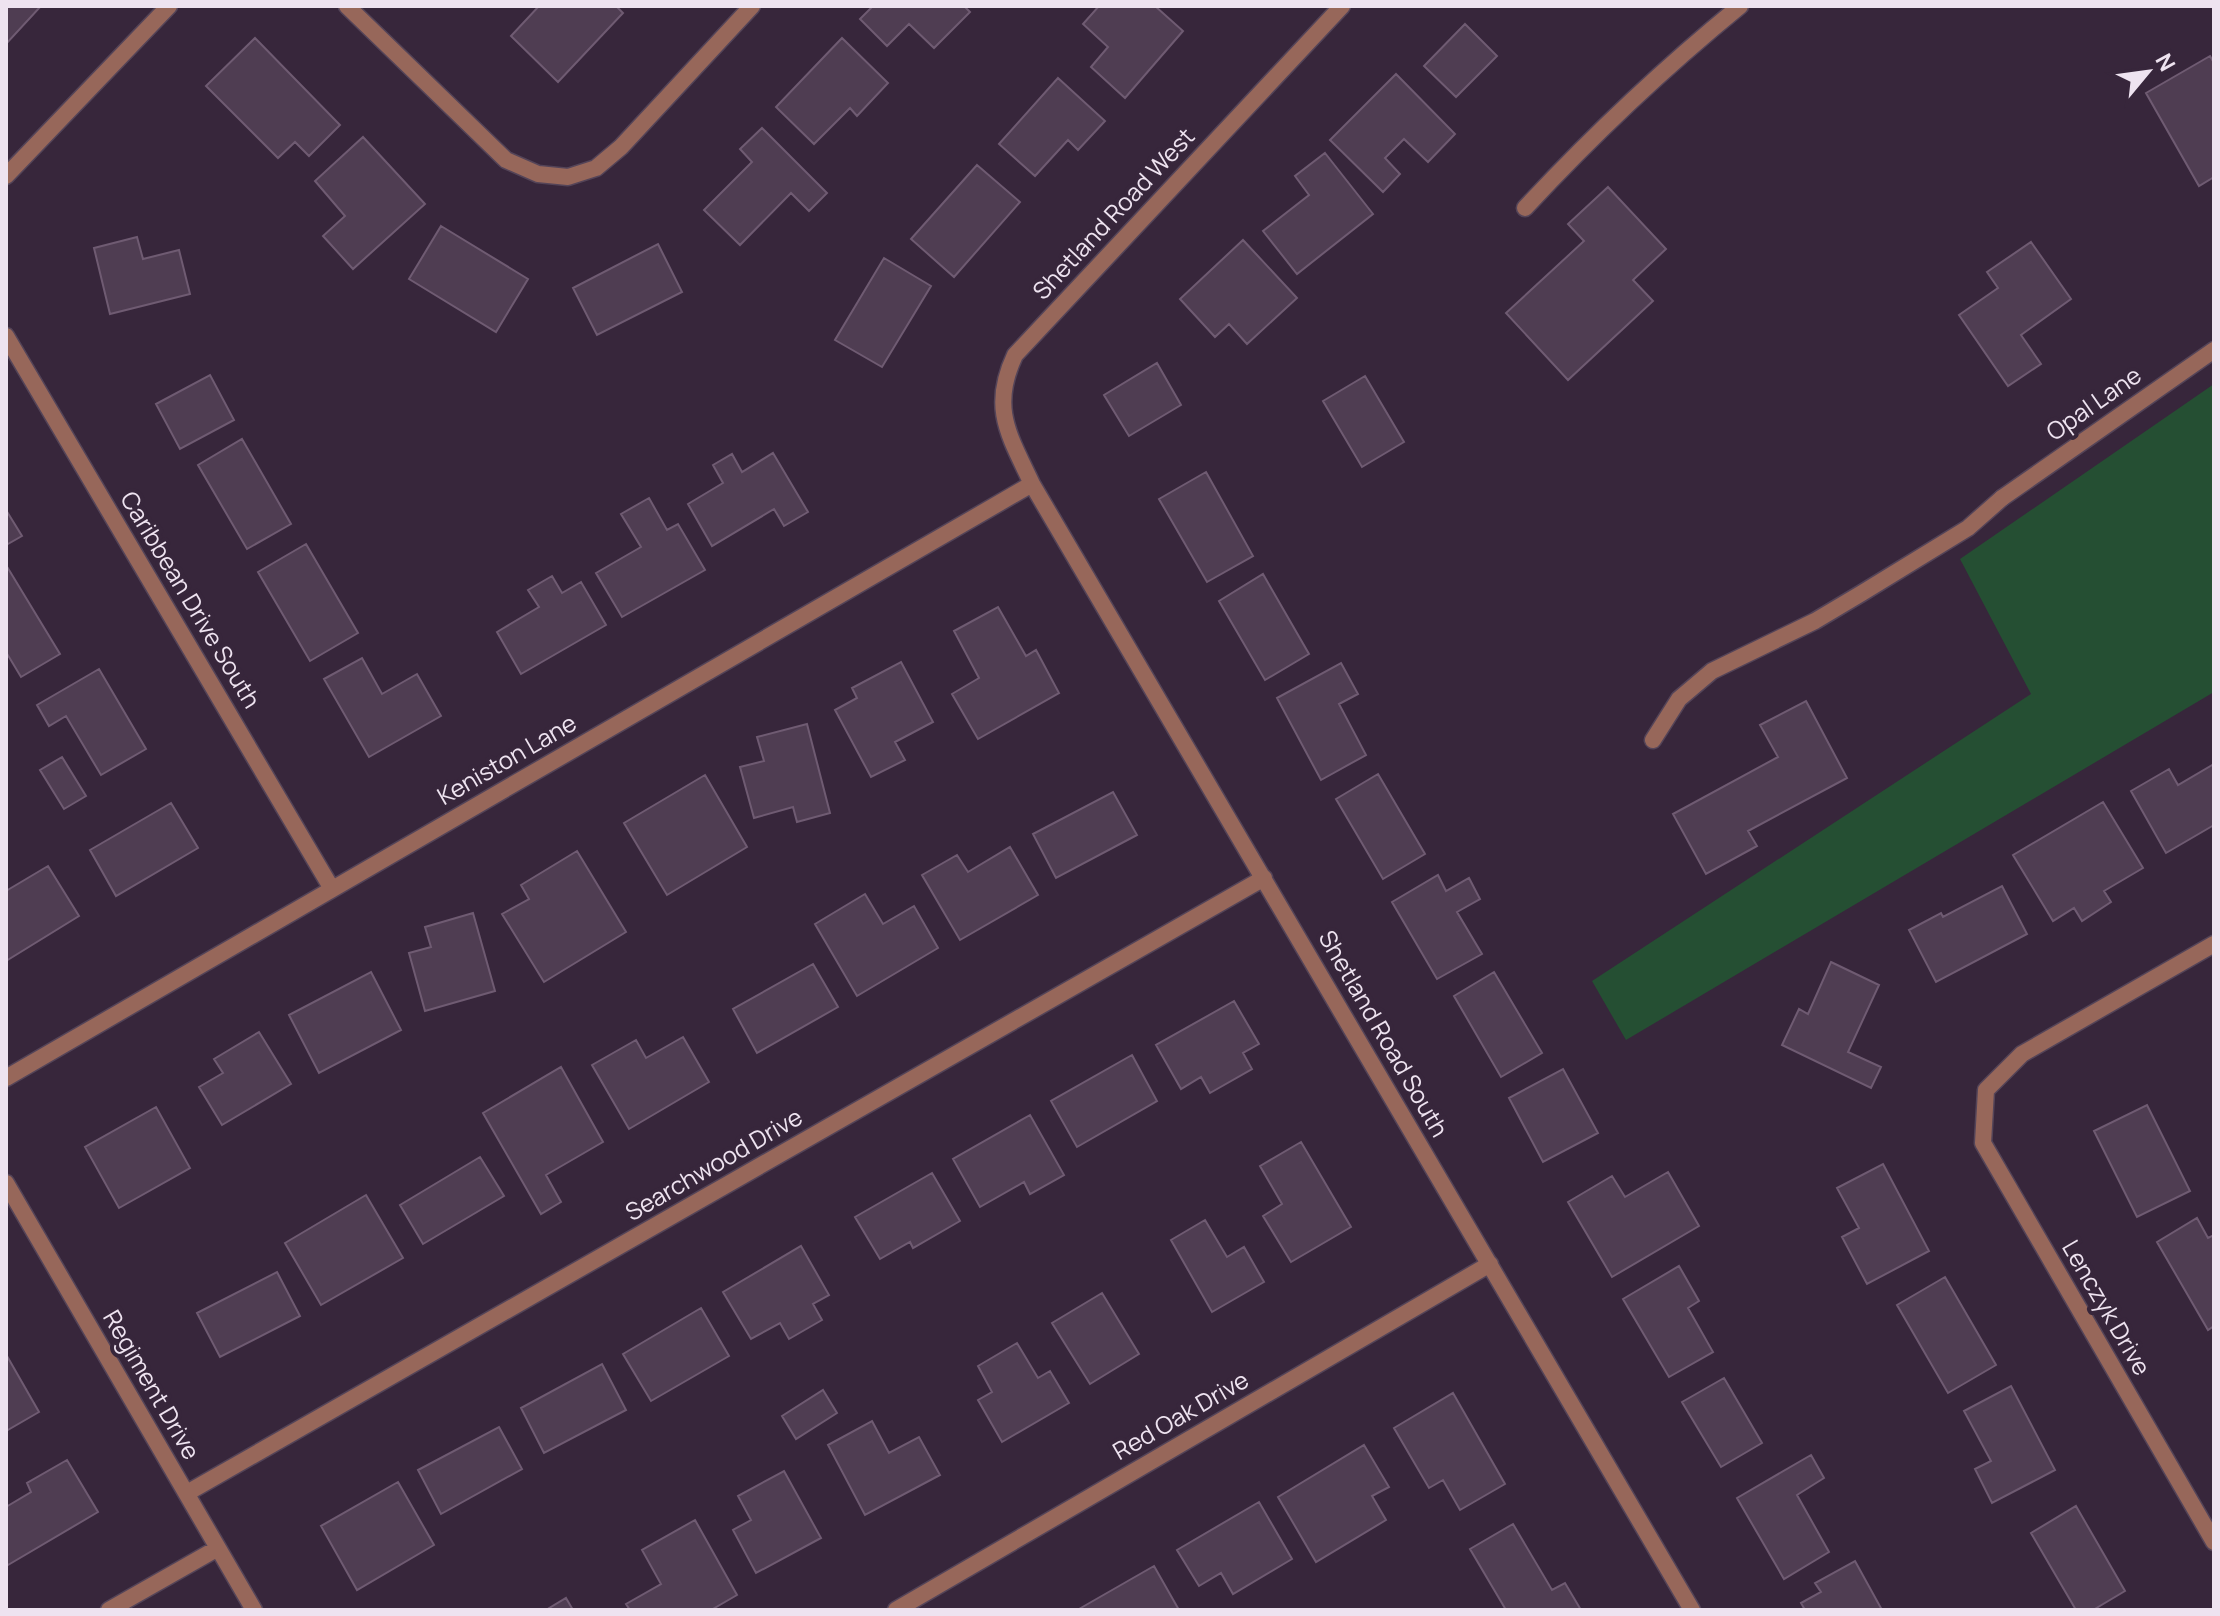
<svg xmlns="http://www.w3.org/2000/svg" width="2220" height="1616" font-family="Manrope,sans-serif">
<rect width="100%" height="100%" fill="#37263b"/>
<!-- green -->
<path fill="#254f33" d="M2214,384V692L1626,1040L1592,981L2031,694L1960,559Z"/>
<!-- building -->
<path fill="#4f3d52" stroke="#6f5b72" stroke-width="2" d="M6,6H41L6,44Z
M539,6H616L623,13L558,82L511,36Z
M873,6H964L970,12L934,48L909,24L887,46L860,19Z
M1099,6H1155L1183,31L1125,98L1091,67L1108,47L1083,24Z
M1465,24L1497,56L1456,97L1424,66Z
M255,38L340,125L309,156L295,142L278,158L206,86Z
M842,38L888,83L857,116L850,108L814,144L776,107Z
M2210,56L2214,63V177L2199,186L2146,93Z
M1396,74L1455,134L1428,162L1404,139L1385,158L1400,174L1383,192L1330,140Z
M1058,78L1105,121L1078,150L1068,140L1035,176L999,144Z
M762,128L827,193L809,211L791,193L740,245L704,210L752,162L740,149Z
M363,137L425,204L353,269L323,236L345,216L315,181Z
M1325,153L1373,214L1297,274L1263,231L1309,195L1295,176Z
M977,165L1020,202L954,277L911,239Z
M1608,187L1666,249L1633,280L1653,301L1568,380L1506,313L1584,241L1568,224Z
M441,226L528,279L496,332L409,279Z
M137,237L143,259L179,250L190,294L110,314L94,248Z
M1243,240L1297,298L1247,344L1229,324L1215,337L1180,299Z
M2031,242L2071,299L2021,335L2041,364L2008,386L1959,315L1998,288L1987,272Z
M658,244L682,292L597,335L573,288Z
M884,258L931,286L882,367L835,340Z
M1157,363L1181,405L1129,436L1104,395Z
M210,375L234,420L180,449L156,404Z
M1365,376L1404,442L1362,467L1323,401Z
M242,439L291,524L247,549L198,465Z
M773,453L808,512L784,526L774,509L712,546L688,504L723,483L713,465L732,454L742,472Z
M1206,472L1253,556L1207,582L1159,499Z
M649,498L667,530L678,524L705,570L622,617L596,573L641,547L621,514Z
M6,510L22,536L6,545Z
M306,544L358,633L310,661L258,572Z
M6,565L60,654L21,677L6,652Z
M1263,574L1309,654L1265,680L1219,601Z
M552,576L562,593L581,582L606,625L521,674L497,632L539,607L528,590Z
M998,607L1026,656L1036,650L1059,693L978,739L952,694L979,678L954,631Z
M362,658L382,694L417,674L441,716L369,757L324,679Z
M901,662L933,722L895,742L905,760L871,777L835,710L857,698L852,688Z
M1341,663L1358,694L1339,704L1366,755L1321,780L1277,698Z
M99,669L146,749L101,775L66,716L49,726L37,705Z
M1806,701L1847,778L1748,831L1757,846L1706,874L1673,814L1778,757L1760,725Z
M807,724L830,813L797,822L793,807L754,818L740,767L764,761L757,737Z
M62,757L86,796L64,809L40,770Z
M2214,764V825L2166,853L2131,791L2169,769L2178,785Z
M1378,774L1425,854L1383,879L1336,799Z
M705,775L747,847L667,895L624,823Z
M1113,792L1137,835L1056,878L1033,834Z
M2103,802L2143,868L2104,891L2111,902L2082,921L2074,908L2053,921L2013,855Z
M171,803L198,848L116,896L90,850Z
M1010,847L1038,895L960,940L922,875L957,855L968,872Z
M577,851L626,932L544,982L502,914L529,899L521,885Z
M48,866L79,916L6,961V891Z
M1438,875L1446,891L1469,878L1480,899L1457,912L1482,954L1437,979L1392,902Z
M2002,886L2027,934L1936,982L1909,930L1941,913L1943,917Z
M865,894L883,924L914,906L938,948L857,996L815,924Z
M473,913L495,991L425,1011L409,953L431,947L425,927Z
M1831,962L1879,985L1848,1052L1881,1067L1871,1088L1782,1045L1799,1009L1808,1014Z
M813,964L838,1007L757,1053L733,1009Z
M371,972L401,1030L319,1073L289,1015Z
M1494,972L1542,1053L1501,1077L1454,996Z
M1234,1001L1259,1044L1243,1053L1252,1069L1210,1093L1201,1077L1181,1089L1156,1045Z
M259,1032L291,1084L222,1125L199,1087L223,1073L214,1059Z
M683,1037L709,1082L629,1129L592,1065L636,1040L646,1058Z
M1132,1055L1157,1101L1077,1147L1051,1101Z
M561,1067L603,1142L546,1175L561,1202L541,1214L483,1113Z
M1563,1069L1598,1133L1543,1162L1509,1098Z
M2147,1105L2190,1191L2137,1217L2094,1131Z
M156,1107L190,1168L119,1208L85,1147Z
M1030,1115L1064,1175L1030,1194L1024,1182L980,1207L953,1159Z
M1301,1142L1351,1227L1291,1262L1263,1216L1282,1204L1260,1166Z
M480,1157L504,1196L423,1244L400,1205Z
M1883,1164L1929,1251L1867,1284L1842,1237L1859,1228L1837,1188Z
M1668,1172L1699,1226L1612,1277L1568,1202L1612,1176L1625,1197Z
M932,1173L960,1221L913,1248L910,1242L880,1259L855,1217Z
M366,1195L403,1258L321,1305L285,1243Z
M2197,1218L2208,1238L2214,1235V1326L2208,1330L2157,1242Z
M1205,1220L1227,1257L1244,1247L1264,1282L1212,1312L1171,1240Z
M801,1246L829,1295L813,1304L822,1320L789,1339L780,1323L751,1339L723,1292Z
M1679,1266L1699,1301L1688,1308L1713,1352L1669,1377L1623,1299Z
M277,1272L300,1316L220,1357L197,1313Z
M1945,1277L1996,1365L1948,1393L1897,1305Z
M1102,1293L1139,1354L1090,1384L1052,1323Z
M701,1308L729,1356L651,1401L623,1354Z
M1017,1343L1038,1378L1050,1371L1069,1403L1002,1442L978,1400L992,1392L978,1366Z
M7,1356L39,1412L6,1431V1357Z
M602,1364L626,1410L544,1453L521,1408Z
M1724,1378L1762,1443L1721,1467L1682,1402Z
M2011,1386L2055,1470L1992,1503L1975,1469L1991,1461L1964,1411Z
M823,1390L837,1413L796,1439L782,1416Z
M1453,1393L1505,1484L1460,1510L1443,1480L1429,1488L1394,1428Z
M872,1421L889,1453L919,1437L940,1475L865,1515L828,1445Z
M499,1427L522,1469L441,1514L418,1470Z
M1364,1445L1389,1487L1372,1496L1386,1520L1316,1562L1278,1497Z
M1811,1455L1824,1478L1797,1495L1829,1552L1784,1579L1737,1498Z
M67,1460L98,1512L8,1565L6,1562V1507L31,1492L27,1483Z
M784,1471L821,1538L756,1573L733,1530L751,1520L738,1496Z
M398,1482L434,1545L357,1590L321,1526Z
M1259,1502L1292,1559L1233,1594L1221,1573L1199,1586L1177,1550Z
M2076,1506L2125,1591L2093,1610H2076L2031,1533Z
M695,1520L737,1595L711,1610H630L626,1604L661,1584L642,1550Z
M1513,1524L1552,1590L1565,1583L1581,1610H1506L1470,1549Z
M1855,1561L1882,1610H1805L1801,1603L1821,1592L1815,1583Z
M1154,1566L1179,1610H1079V1609Z
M566,1598L573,1610H546Z"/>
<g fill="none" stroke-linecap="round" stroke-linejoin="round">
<defs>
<path id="service" d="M1653,740L1679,699L1712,671L1815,621L1862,593L1968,528L2002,498"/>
<path id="minor" d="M347,6L506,160L538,174L568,177L596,168L621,147L752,6
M1342,6L1015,355C990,408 1009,435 1032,484L1692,1610
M6,176L169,6
M1525,208C1592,136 1664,68 1740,6
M6,336L332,889
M2002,498L2214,350
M2214,944L2022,1054L1986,1090L1983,1143L2214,1542
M6,1078L1032,484
M6,1183L254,1610
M187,1493L1264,878
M109,1610L218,1548
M896,1610L1490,1264"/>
</defs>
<!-- service casing -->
<use href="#service" stroke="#544458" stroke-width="19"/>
<!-- minor casing -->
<use href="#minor" stroke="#544458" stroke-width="19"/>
<!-- service -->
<use href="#service" stroke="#97675a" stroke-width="16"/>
<!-- minor -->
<use href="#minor" stroke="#97675a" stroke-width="16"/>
</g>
<g text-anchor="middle" stroke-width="8" stroke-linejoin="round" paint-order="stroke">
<!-- street labels -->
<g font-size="24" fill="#eee3f0" stroke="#37263b">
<text transform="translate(1114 214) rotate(-47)" y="8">Shetland Road West</text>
<text transform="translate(2094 404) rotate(-35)" y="8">Opal Lane</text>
<text transform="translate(190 600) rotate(59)" y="8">Caribbean Drive South</text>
<text transform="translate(507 760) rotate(-30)" y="8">Keniston Lane</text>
<text transform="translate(1383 1034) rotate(60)" y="8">Shetland Road South</text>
<text transform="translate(714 1165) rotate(-30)" y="8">Searchwood Drive</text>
<text transform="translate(2106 1308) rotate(60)" y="8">Lenczyk Drive</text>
<text transform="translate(151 1385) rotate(60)" y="8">Regiment Drive</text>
<text transform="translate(1181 1416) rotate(-30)" y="8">Red Oak Drive</text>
</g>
</g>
<!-- border -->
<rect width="2220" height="1616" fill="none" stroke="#eee3f0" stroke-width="16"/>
<!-- north arrow -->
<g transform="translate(2148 72) rotate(61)" stroke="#37263b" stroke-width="6" paint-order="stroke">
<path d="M0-6L14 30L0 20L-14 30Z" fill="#eee3f0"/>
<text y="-12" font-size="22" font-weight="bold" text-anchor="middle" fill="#eee3f0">N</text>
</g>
</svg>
